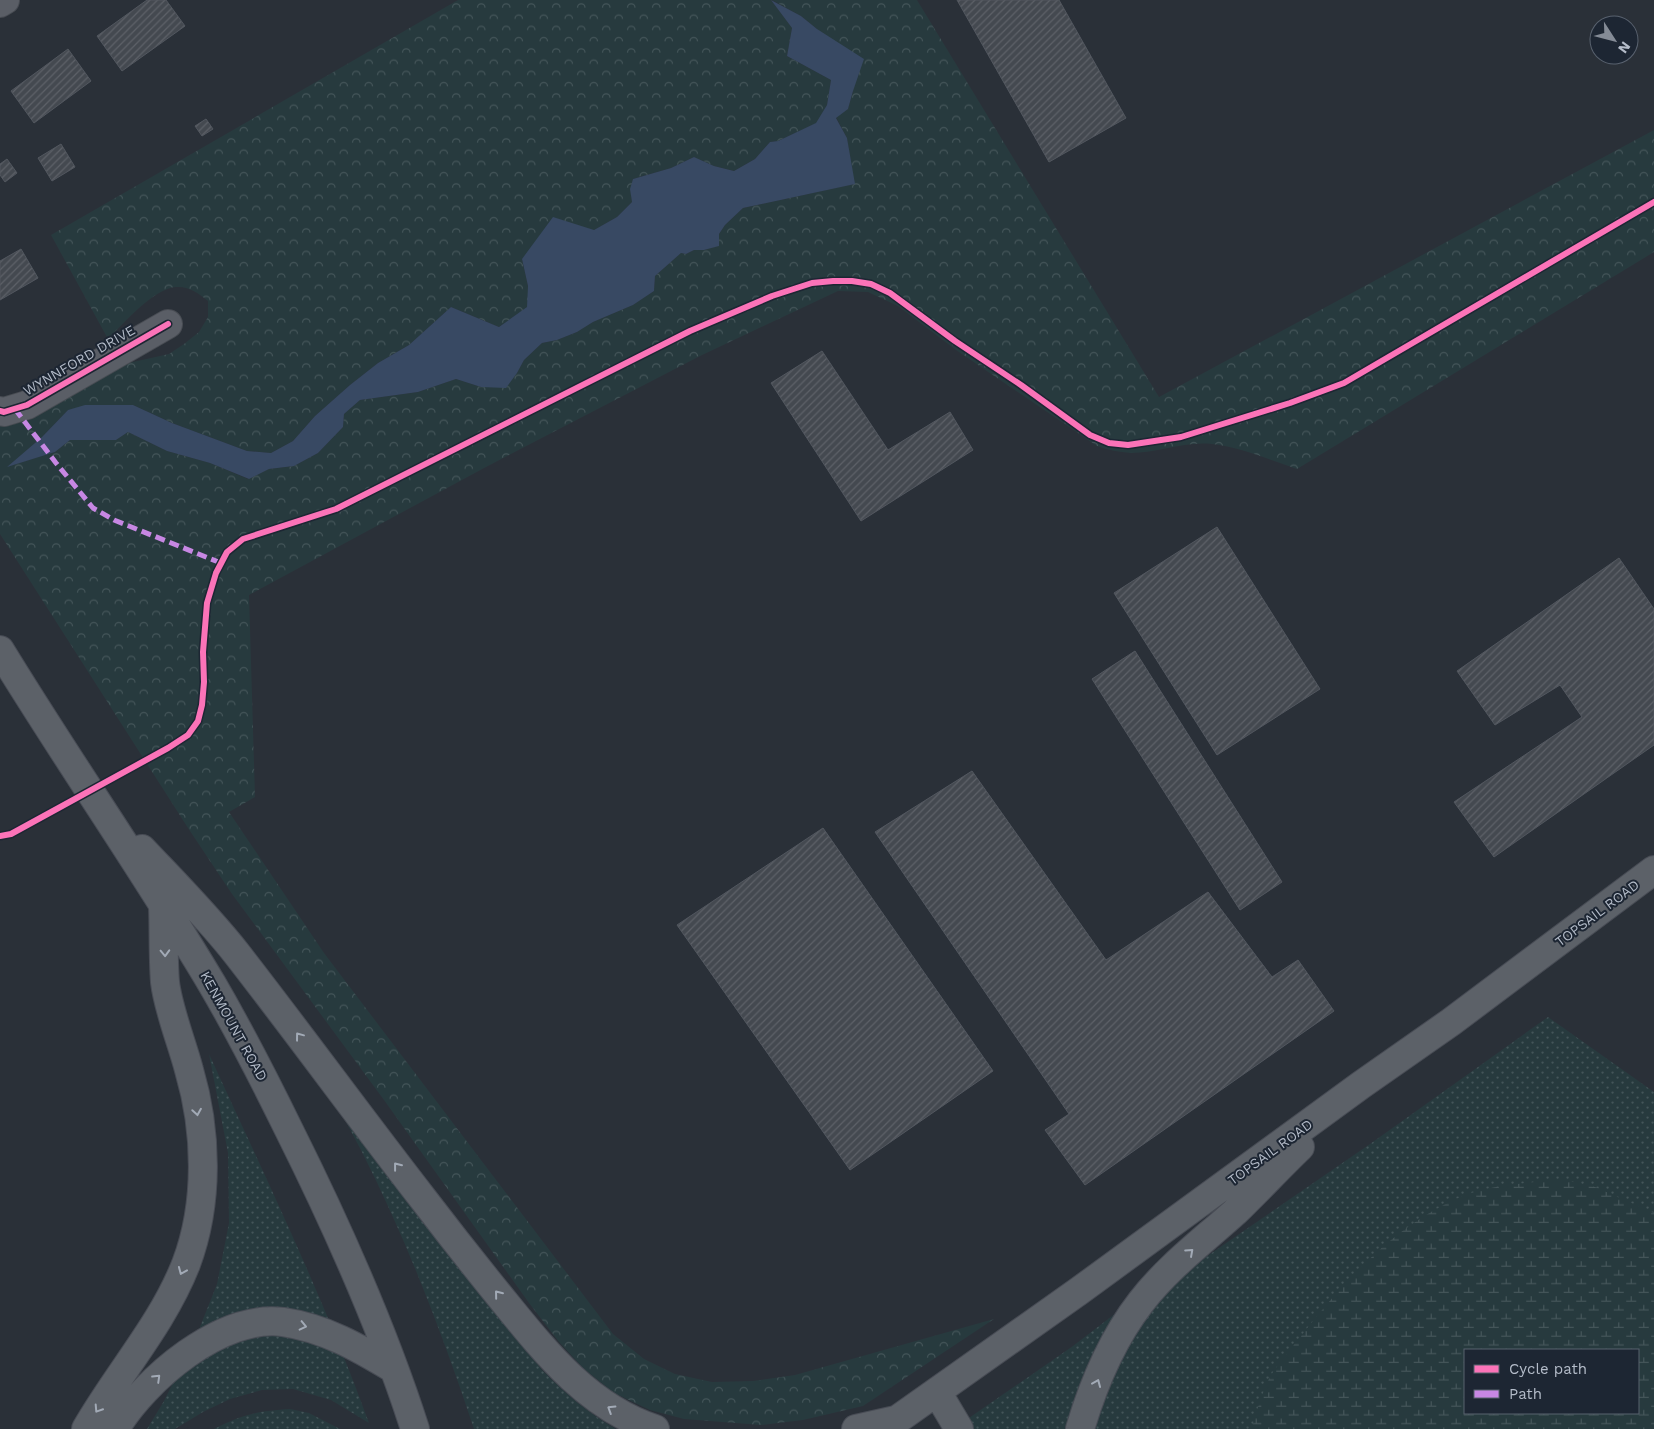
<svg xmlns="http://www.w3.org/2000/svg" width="1654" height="1429" font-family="'Work Sans',sans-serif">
<defs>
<pattern id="grass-dots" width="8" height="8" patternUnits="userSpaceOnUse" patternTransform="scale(1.25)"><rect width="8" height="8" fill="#273a3e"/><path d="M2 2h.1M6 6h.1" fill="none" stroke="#445559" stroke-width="1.8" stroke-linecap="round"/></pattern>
<pattern id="forest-crowns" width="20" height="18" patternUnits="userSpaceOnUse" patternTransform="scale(1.25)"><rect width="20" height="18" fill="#273a3e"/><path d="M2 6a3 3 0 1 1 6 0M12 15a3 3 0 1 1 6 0" fill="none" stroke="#445559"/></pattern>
<pattern id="wetland-marsh" width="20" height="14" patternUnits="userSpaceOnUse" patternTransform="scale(1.25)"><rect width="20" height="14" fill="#273a3e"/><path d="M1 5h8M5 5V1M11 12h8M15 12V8" fill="none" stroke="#445559"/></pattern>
<pattern id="building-hatch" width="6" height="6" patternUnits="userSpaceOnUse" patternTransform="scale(1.25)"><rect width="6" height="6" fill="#444950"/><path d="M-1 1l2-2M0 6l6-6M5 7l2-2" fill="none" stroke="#5d6168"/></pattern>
</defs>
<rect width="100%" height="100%" fill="#2a3038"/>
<!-- grass -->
<path fill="url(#grass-dots)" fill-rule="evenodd" d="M1548,1017L1654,1092V1429H1094C1110,1376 1133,1323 1174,1283C1182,1275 1191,1268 1200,1261L1370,1144ZM1465,1350H1638V1413H1465Z
M305,1049L542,1370C565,1393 588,1413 616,1429H474C443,1335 407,1241 362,1152C344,1117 324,1084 305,1049Z
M209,1054C265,1176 323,1296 369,1423L331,1400L293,1389L262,1390L230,1399L203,1412L175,1429H147L164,1401L196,1337L217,1284L229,1223L228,1153Z
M1116,1313C1096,1350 1077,1388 1066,1429H953L1073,1346Z
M290,1409L309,1413L340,1429H214C243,1414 258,1411 290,1409Z"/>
<!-- forest -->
<path fill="url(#forest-crowns)" d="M458,0H771L792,28L787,56L831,80L827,105L817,123L778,141L770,142L755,159L734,171L714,166L694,157L671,168L633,179L631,189L632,202L617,217L594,230L522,259L528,286V307L499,327L451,307L409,345L378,363L350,385L315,416L293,441L271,453L247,451L172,423L133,405L68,410L42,437L9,466L55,452L70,440H116L128,432L167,451L210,463L248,479L269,469L294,466L318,453L343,427L344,414L360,400L418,392L456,379L481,387L517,373L524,360L542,343L557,340L577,332L593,322L633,305L654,291L655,276L681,253L686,254L694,250H704L718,246L719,234L725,225L743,208L854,184L847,138L836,117L848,109L853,91L817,29L801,16L772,0H917L1159,397L1654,130V252L1297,469C1269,460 1241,447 1212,444C1184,441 1158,453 1131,453C1119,452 1108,450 1097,446L956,350L898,306L868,292L838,291L700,356L486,467L249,595L255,797L229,812L324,953L613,1334L644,1359L675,1374L712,1382L753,1381L795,1375L994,1319L863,1406L803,1420L761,1425L684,1419L650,1410L614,1393L584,1369L559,1342L529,1303L384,1100L232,894L188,828L0,534V421L124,364L169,354L184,344L199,332L208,317V301C198,293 189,286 176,287C154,288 123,324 108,339L51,235Z"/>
<!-- wetland -->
<path fill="url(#wetland-marsh)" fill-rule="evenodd" d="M1541,1181H1569L1595,1187L1654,1213V1429H1252C1255,1415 1265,1384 1273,1372C1281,1360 1292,1348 1301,1336C1345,1280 1396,1224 1463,1196C1487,1186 1515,1185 1541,1181ZM1465,1350H1638V1413H1465Z"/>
<!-- water -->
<path fill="#384963" d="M771,0L801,16L817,29L864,59L853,91L848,109L836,118L847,138L855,184L743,208L725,225L719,234V246L704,250H694L686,254L681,253L655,276L654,291L633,305L593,322L577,332L557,340L542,343L524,360L517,373L506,388L481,387L456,379L418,392L360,400L344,414L343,427L318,453L294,466L269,469L249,479L210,463L167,451L128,432L116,440H70L55,452L7,467L42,437L68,410L85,405H133L172,423L247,451L271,453L293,441L315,416L350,385L378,363L409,345L451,307L499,327L527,307L528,286L522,259L553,217L594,230L617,217L632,202L630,189L633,179L671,168L694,157L714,166L734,171L755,159L770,142L778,141L816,123L827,105L831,80L787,56L792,28Z"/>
<!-- building -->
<path fill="url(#building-hatch)" stroke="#52575f" d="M147,0H166L185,26L122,71L97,36Z
M957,0H1059L1126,118L1049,162Z
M68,49L91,81L34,123L11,91Z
M206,119L213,129L202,136L195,126Z
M61,144L75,167L52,181L38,158Z
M7,159L17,173L5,182L0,175V164Z
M21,249L38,278L0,300V261Z
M822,351L888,450L950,412L973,450L861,521L771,383Z
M1217,527L1320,689L1217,755L1114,593Z
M1619,558L1654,609V745L1494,857L1454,802L1582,717L1560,685L1495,725L1457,671Z
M1135,651L1282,882L1240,910L1092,679Z
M972,771L1106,960L1208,892L1272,977L1298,960L1334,1011L1085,1185L1045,1130L1069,1114L875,832Z
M823,828L993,1071L850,1170L677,925Z"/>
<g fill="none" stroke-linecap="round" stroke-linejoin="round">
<defs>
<path id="minor" d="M0,3L5,0
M0,411L4,412L27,405L168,324"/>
<path id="major" d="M0,650C69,763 145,871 212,984C240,1032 265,1081 289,1130C337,1226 382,1326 415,1429
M142,849C174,883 208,917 237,954C300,1035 361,1119 424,1200C450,1234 476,1267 502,1299C545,1352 588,1407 655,1429
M937,1392L959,1429
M86,1429C118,1373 162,1325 186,1264C209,1203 207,1131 189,1070C182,1043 168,1009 165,982C163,957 164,931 163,906
M115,1429C145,1379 221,1314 283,1322C325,1328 359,1348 394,1369
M856,1429L896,1420
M884,1429L1079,1291L1361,1085L1451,1022L1654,870
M1080,1429C1093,1385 1113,1338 1141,1302C1168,1267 1203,1241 1235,1212C1257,1191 1278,1168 1300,1147"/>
</defs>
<!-- minor casing -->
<use href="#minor" stroke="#484c53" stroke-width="30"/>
<!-- major casing -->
<use href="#major" stroke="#484c55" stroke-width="30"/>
<!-- minor -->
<use href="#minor" stroke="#5a5e66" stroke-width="28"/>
<!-- major -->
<use href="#major" stroke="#5c6168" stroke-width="28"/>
<!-- quiet -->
<path stroke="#c787e3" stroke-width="5" stroke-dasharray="10 5" stroke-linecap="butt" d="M15,409L56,463L93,508L114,520L221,563"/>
<defs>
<path id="cycleway" d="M0,411L4,412L27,405L168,324
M0,836L11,834L168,748L188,735L198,721L202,705L204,682L203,652L207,603L216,573L227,552L243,539L336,509L690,331L772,296L812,283L833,281H852L871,284L890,293L955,341L1021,385L1090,435L1109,443L1128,445L1181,437L1290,403L1344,383L1654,202"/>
</defs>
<!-- cycleway casing -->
<use href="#cycleway" stroke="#1d2633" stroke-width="9"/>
<!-- cycleway -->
<use href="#cycleway" stroke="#fb73b8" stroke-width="6"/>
</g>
<!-- one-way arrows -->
<defs><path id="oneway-chevron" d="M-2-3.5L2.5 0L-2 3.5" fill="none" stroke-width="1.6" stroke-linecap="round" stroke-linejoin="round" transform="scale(1.25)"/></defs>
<g stroke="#a2aab6">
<use href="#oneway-chevron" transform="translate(165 953) rotate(88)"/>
<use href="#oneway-chevron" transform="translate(299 1036) rotate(-127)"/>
<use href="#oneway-chevron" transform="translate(197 1112) rotate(81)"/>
<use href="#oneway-chevron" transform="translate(397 1166) rotate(-128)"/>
<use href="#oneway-chevron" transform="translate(1190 1252) rotate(-42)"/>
<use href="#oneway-chevron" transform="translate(182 1271) rotate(113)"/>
<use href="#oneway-chevron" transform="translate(498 1294) rotate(-129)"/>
<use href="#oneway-chevron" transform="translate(303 1326) rotate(13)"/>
<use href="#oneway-chevron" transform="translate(157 1378) rotate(-44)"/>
<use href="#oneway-chevron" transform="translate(1097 1383) rotate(-67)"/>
<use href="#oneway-chevron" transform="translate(98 1409) rotate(123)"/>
<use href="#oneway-chevron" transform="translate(611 1409) rotate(-148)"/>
</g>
<g text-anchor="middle" stroke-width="4" stroke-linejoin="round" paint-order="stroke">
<!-- street labels -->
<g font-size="14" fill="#b4bcc9" stroke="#1d2633">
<text transform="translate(79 360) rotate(-30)" y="5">WYNNFORD DRIVE</text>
<text transform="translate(1597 913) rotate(-37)" y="5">TOPSAIL ROAD</text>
<text transform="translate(234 1026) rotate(61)" y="5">KENMOUNT ROAD</text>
<text transform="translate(1270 1152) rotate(-36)" y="5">TOPSAIL ROAD</text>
</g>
</g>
<!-- legend -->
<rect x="1464" y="1349" width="175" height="65" fill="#1d2633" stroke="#59626f"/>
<rect x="1474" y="1365" width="25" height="8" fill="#fb73b8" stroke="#59626f"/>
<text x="1509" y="1374" font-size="15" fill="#b4bcc9">Cycle path</text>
<rect x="1474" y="1390" width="25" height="8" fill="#c787e3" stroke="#59626f"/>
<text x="1509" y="1399" font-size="15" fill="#b4bcc9">Path</text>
<!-- north arrow -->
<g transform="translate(1614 40) rotate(126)"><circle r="24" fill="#1d2633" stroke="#59626f"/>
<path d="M0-4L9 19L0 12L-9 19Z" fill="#848b96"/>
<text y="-8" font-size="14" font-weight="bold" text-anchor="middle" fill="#b4bcc9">N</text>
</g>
</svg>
